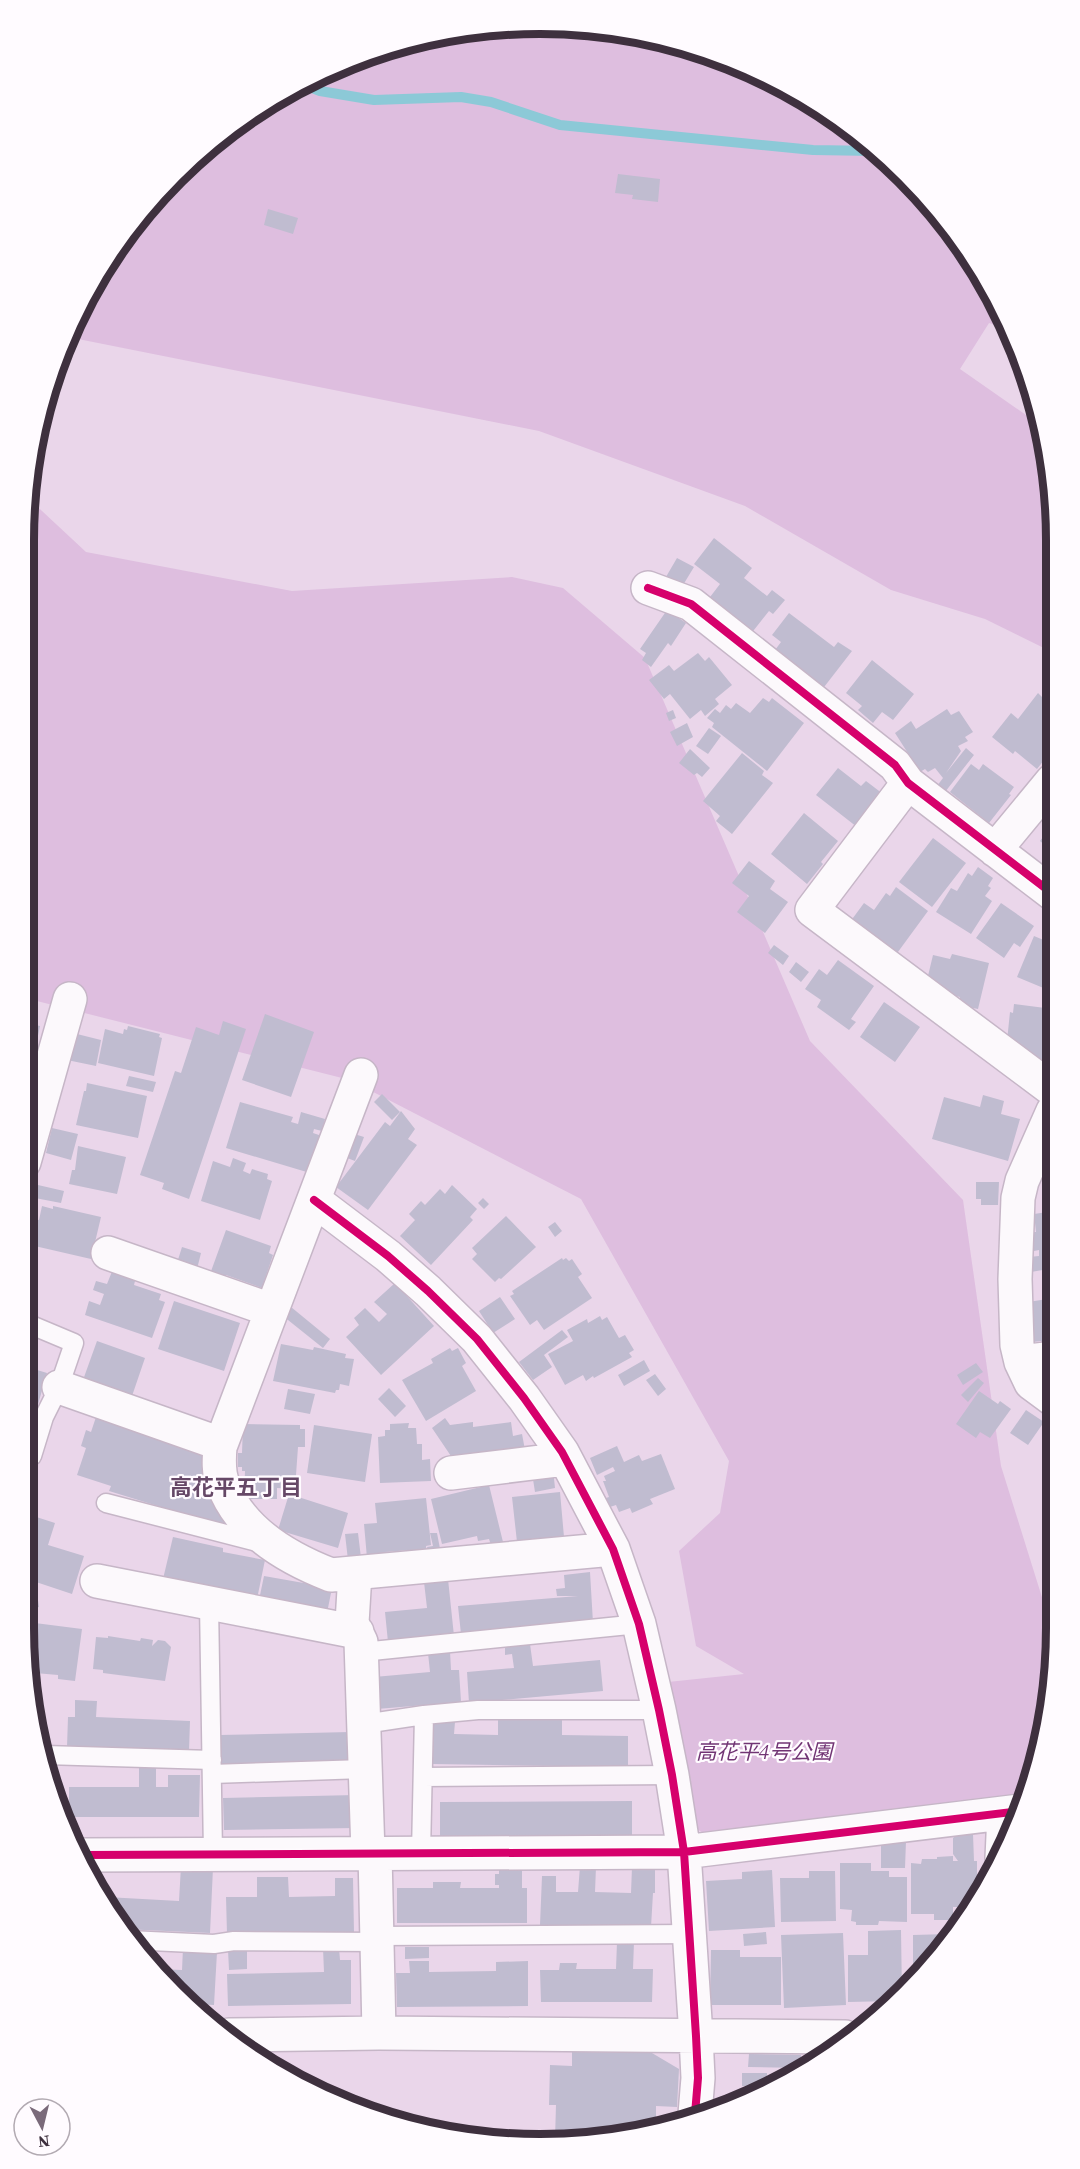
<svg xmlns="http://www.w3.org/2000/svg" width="1080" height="2169" font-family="'Source Serif 4','Noto Sans JP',serif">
<rect width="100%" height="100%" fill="#ead6ea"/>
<!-- green -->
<path fill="#debedf" d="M573,25L673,41L768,77L854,131L950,226L1010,330L989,323L960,369L1039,424L1052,472V652L985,619L891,590L745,506L539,431L68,337L77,312L130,226L200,152L282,93L374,52L472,28Z
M27,497L86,552L292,591L512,577L563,588L645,658L810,1041L963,1200L1001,1466L1055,1639V1662L1039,1762L1024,1800L711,1838L697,1829L668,1682L744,1674L696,1646L679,1551L720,1513L729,1461L581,1199L350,1080L25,998Z"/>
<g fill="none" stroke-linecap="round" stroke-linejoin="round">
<!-- stream -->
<path stroke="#8cc9d7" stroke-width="10" d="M302,84L320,91L374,100L461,97L491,102L560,125L813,150L875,151"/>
</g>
<!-- building -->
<path fill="#c0bcd0" d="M618,174L660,179L658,202L632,199L633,195L615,193Z
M268,209L298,218L293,234L264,225Z
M714,538L752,568L744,578L767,596L772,590L785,600L773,614L769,611L750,635L707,601L720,584L694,564Z
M677,558L694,567L680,590L663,582Z
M667,610L686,623L671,646L668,643L651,667L642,660L646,653L640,649Z
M789,613L834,647L838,642L852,651L821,691L772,654L781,642L772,635Z
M698,653L705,661L709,657L732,685L715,699L719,704L705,716L701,710L690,719L670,694L664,699L649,680L669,665L674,671Z
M872,660L914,694L893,720L882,712L873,723L858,710L862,706L846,693Z
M1048,690L1052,694V750L1037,769L1015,751L1013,754L992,737L1011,713L1018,719L1038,693L1042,697Z
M763,698L769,702L772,698L804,723L767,771L712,727L714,723L707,718L715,709L720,713L726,705L731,709L736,703L750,713Z
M947,709L951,715L959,711L973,732L965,737L968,741L958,746L961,751L946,773L966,748L974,755L945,792L937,786L943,778L935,768L928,772L925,769L920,772L895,733L911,721L916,729Z
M673,710L676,718L669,721L666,713Z
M687,723L693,737L677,746L670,732Z
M709,728L721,736L708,754L696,746Z
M690,749L710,768L702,777L697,773L694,775L679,763Z
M742,753L764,771L762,775L773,783L732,834L716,821L720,816L703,801Z
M971,764L979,770L983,764L1014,787L1009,794L1011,795L989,823L950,792Z
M838,768L861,786L866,781L883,794L857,827L816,795Z
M804,813L838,841L821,862L823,864L807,884L771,854Z
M1053,824V852L1040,841Z
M933,838L966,863L932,907L899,882Z
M749,861L775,881L770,889L788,902L765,933L737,912L749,896L732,883Z
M978,867L993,878L988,886L991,888L985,896L992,901L971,934L936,912L951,888L957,891L968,873L972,876Z
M896,887L928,911L895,956L850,922L864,903L874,910L886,893L890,896Z
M1001,903L1034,926L1020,947L1014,943L1004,958L976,938Z
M1034,936L1053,944V992L1017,977Z
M774,945L789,956L783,965L768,953Z
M952,954L989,963L978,1009L958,1005L960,997L943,993L927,980L933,955L950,959Z
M838,960L874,986L851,1019L856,1022L849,1030L817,1007L821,1000L805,989L819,969L827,975Z
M796,962L809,972L801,982L789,972Z
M884,1002L920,1027L895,1062L860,1037Z
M1014,1004L1053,1009V1068H1047L1048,1064L1041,1063L1019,1051L1020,1043L1007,1041L1010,1012L1013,1013Z
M265,1014L314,1032L291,1097L242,1080Z
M223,1021L246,1029L189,1199L162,1189L164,1183L140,1175L175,1071L181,1073L196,1027L219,1035Z
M25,1023L40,1026L32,1065L25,1064Z
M128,1026L160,1034L159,1037L162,1038L154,1076L98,1063L105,1029L123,1034L124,1029L127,1030Z
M73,1033L101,1040L96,1066L67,1060Z
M129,1076L156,1082L153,1092L126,1086Z
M87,1083L147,1096L138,1138L76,1125L84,1091H86Z
M382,1094L400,1112L392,1120L374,1102Z
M983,1095L1004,1101L1001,1114L1020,1119L1008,1161L932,1139L944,1097L980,1107Z
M240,1102L293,1117L291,1122L298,1124L301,1112L325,1119L322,1131L314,1129L313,1133L322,1136L310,1173L226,1148Z
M401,1111L415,1129L408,1139L417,1145L368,1210L336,1187L385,1122L390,1126Z
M52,1128L78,1134L71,1160L46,1153Z
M351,1133L364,1137L355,1161L342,1156Z
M78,1146L126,1157L117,1194L69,1184L72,1170H75Z
M233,1158L246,1163L243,1171L250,1174L252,1169L268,1174L267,1179L272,1181L260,1220L201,1201L213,1161L230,1167Z
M976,1182H999L998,1205H981V1199H976Z
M38,1185L64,1191L61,1203L35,1198Z
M452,1185L477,1209L470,1217L473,1220L431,1265L400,1236L415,1220L409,1214L421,1201L425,1205L440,1189L445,1194Z
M483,1198L489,1204L484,1209L478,1203Z
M42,1206L53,1209V1206L101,1217L91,1259L26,1244L32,1219L39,1220Z
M1054,1211V1268L1031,1272L1029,1257L1039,1256V1250L1034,1251L1031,1232H1036L1034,1214Z
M506,1216L536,1247L501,1279L499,1278L495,1282L472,1259L477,1254L472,1248Z
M555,1222L562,1231L555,1237L548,1227Z
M226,1230L271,1246L269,1253L273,1255L262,1288L226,1275L225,1279L210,1274Z
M182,1247L201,1253L197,1269L177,1263Z
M562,1258L563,1260L566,1258L569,1261L572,1259L582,1274L578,1277L592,1298L544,1330L537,1320L530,1325L510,1296L514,1294L512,1291Z
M113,1269L136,1277L134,1285L161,1294L159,1300L165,1302L152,1338L85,1315L89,1301L100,1305L104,1294L93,1290L96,1281L107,1284Z
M395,1283L434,1326L381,1375L346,1337L359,1325L354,1318L365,1308L379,1322L387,1314L374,1302Z
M500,1297L515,1319L493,1333L479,1311Z
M1054,1298V1342L1042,1344L1041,1341L1033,1342L1028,1302Z
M174,1301L240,1323L224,1371L158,1349Z
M291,1307L330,1339L323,1348L283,1316Z
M600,1316L602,1320L607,1317L619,1338L625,1335L634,1350L629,1353L632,1357L594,1378L593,1376L586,1381L583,1375L565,1385L548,1354L573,1341L567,1330L587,1319L588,1323Z
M562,1330L568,1337L544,1355L552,1367L533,1380L519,1362Z
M97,1341L145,1358L132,1396L83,1380Z
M281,1344L313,1350L314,1347L346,1354L345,1358L354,1359L349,1386L340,1384L339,1390H336L335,1393L273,1381Z
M450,1348L452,1351L458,1348L466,1363L462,1366L476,1391L426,1421L402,1380L433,1363L431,1359Z
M644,1360L650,1371L624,1386L618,1375Z
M976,1363L983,1372L963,1385L957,1375Z
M24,1366L47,1373L35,1415L24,1411Z
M655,1374L666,1389L658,1396L646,1380Z
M978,1378L984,1383L968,1402L961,1395Z
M389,1388L406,1406L395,1417L378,1399Z
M288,1389L315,1394L310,1414L284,1409Z
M979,1391L998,1404L1000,1401L1011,1409L990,1438L980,1432L976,1438L956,1424Z
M1026,1410L1044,1422L1028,1445L1010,1433Z
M96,1417L203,1451L202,1485L227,1524L226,1527L109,1491L111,1486L77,1475L86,1448L81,1446L86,1430L91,1432Z
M445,1418L450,1425L473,1422V1427L511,1422L513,1436L522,1434L525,1450L455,1462L432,1428Z
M24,1419L33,1421L32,1427L24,1425Z
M409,1423L408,1428H416L417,1444H422V1460L430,1459L431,1481L380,1483L378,1437L385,1436V1430H390V1424Z
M243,1424L300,1425V1429H305V1447H298L295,1489L277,1488V1499H244L245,1471H242V1467H238V1453H242Z
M314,1425L372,1434L365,1482L307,1473Z
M617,1446L624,1462L639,1455L642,1461L661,1454L675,1489L650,1499L653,1504L632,1513L630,1508L619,1512L616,1505L610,1507L606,1498L609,1497L603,1481H606L604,1476L615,1471L613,1467L597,1475L590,1458Z
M553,1469L555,1488L535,1492L532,1473Z
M489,1485L503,1542L491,1545L489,1539L478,1541L477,1536L442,1544L431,1499Z
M560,1492L564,1537L517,1542L512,1497Z
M289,1494L348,1513L338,1548L278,1530Z
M426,1498L431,1545L426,1546L427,1553L411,1555L410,1550L385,1552L386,1557L367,1558L364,1524L377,1523L375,1503Z
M24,1513L55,1523L48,1545L84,1556L72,1594L24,1578Z
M358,1533L361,1558L348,1560L345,1534Z
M430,1533H437L441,1554L429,1556L427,1547L433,1546Z
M173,1537L223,1548V1552L265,1560L257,1599L163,1579Z
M590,1572L593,1623L461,1634L458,1606L578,1596H557L556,1589L565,1588L564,1575Z
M264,1576L332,1588L327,1613L259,1600Z
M448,1579L454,1636L388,1642L385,1612L427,1608L424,1582Z
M24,1583L36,1586L39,1607L24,1611Z
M35,1623L82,1629L75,1681L58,1679V1675L35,1673L37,1656L28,1655L25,1633L34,1635Z
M108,1636L140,1641L141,1638L153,1640L152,1646L158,1640L165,1641L171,1647L165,1681L103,1673V1670L93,1669L96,1637L108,1638Z
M530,1644L533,1666L600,1660L603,1691L469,1703L467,1672L514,1668L512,1654L505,1655V1647Z
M450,1651L451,1670H459L461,1702L377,1709L374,1677L430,1672L428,1653Z
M75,1700L97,1701L96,1717L190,1721L189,1751L67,1747L68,1717H75Z
M498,1719L562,1720V1735L628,1736V1767L433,1764V1722H455L454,1734L498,1735Z
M350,1732L351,1762L221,1765L220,1735Z
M139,1766L156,1767V1787H168V1775H200L199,1817H69V1787H139Z
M356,1795V1828L224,1830L223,1798Z
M632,1801V1838L440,1840V1802Z
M958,1834H973L974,1861H977V1893L967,1907H953V1920H934V1914H911V1863L921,1864L922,1859H937V1857L953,1856V1861H958L953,1854V1838Z
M881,1840L906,1841L905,1868H881Z
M840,1863H871V1871H889V1877H907V1922L879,1921L878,1925H856V1922L851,1921L852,1910L840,1909Z
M181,1866L213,1868L210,1933L123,1929L106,1897L179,1901Z
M580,1866L596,1867L595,1892L631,1893L632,1867H655V1893H653L651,1927L540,1925L542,1876H556V1892H578Z
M499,1870H522V1888H527V1923H397V1888H433V1882H461L460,1888H499V1885H495V1874H499Z
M772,1870L775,1927L709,1931L706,1881L742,1879V1872Z
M809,1871H835L836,1921L781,1922L780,1878H809Z
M257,1877H288L289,1897L335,1896V1878H353L354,1933L227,1934L226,1897H257Z
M901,1930L902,1996L894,2001L848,2002V1955H868V1931Z
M766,1932L767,1944L744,1946L743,1934Z
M843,1933L846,2005L784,2008L781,1935Z
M948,1934L927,1964H913V1935Z
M617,1942H634L633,1969H653L652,2002H541L540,1970H559L560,1963H577L576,1969H616Z
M405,1947H429V1958L405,1959Z
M183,1948L217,1952L214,2005L196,2004L158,1969L182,1970Z
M323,1948H339L340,1960H351V2004L228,2006L227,1974L324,1972Z
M228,1950L247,1951V1969L229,1970Z
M711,1950H740V1957H781V2005H710Z
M409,1961H429V1972L496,1971V1962L528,1961V2006L397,2007L396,1973H410Z
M572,2052L652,2053L679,2069L677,2107L656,2106V2126L607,2141L555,2139L556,2105H549L550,2065L572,2066Z
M749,2054L801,2055V2068L748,2067Z
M742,2073H767V2087L742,2086Z
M726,2094L757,2095L725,2105Z
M419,2128H436V2134L419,2129Z
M466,2129H501V2135H518L517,2138L466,2136Z"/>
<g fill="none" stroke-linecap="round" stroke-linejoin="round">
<defs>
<path id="service" d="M24,1322L74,1343L59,1387L44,1417L32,1456
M106,1503L261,1543
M209,1603L213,1854
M362,1652L639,1624
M364,1724L424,1715L478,1710H659
M45,1755L212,1760
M212,1774L365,1769
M423,1777L672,1775
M421,1853L424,1715
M377,1936L690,1934
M129,1940L214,1944L234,1941L377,1942"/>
<path id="minor" d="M648,588L691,604L895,765L908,783L1053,894
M908,783L812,910L1053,1090
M995,850L1052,781
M361,1075L220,1447C219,1459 218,1472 223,1484C240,1531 287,1558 331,1575L613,1549
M24,1162L70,999
M314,1200L388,1256L428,1291L477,1339L524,1398L562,1452L613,1549L639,1624L659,1710L672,1775L684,1852L696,2036L698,2078L695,2114
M108,1253L271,1310
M1054,1358L1021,1362L1031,1383L1054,1400
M1021,1362L1017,1345L1015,1279L1018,1198L1022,1181L1053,1111
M59,1387L221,1444
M451,1473L565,1459
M355,1573L352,1623L361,1642L368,1853
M97,1581L357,1632
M375,1853L379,2033
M83,1855L684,1852L1020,1811
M1002,1858L1004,1813
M229,2035L379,2033L845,2037"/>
</defs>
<!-- service casing -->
<use href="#service" stroke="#c6b6c7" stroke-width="21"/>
<!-- minor casing -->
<use href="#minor" stroke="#c6b6c7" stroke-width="36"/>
<!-- service -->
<use href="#service" stroke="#fcf9fc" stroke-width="18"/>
<!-- minor -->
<use href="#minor" stroke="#fcf9fc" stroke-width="33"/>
<defs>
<path id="cycleway" d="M648,588L691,604L895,765L908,783L1053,894
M314,1200L388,1256L428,1291L477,1339L524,1398L562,1452L613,1549L639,1624L659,1710L672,1775L684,1852L696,2036L698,2078L695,2114
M83,1855L684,1852L1020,1811"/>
</defs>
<!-- cycleway casing -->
<use href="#cycleway" stroke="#fffbff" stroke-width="11"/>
<!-- cycleway -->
<use href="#cycleway" stroke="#d6006c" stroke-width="8"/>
</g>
<g text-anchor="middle" stroke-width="4.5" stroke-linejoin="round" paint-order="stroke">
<!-- park labels -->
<g font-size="21" font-style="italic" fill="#713474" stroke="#fffbff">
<text x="764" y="1759">高花平4号公園</text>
</g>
<!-- neighbourhood labels -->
<g font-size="22" font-weight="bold" fill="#664867" stroke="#fffbff">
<text x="236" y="1495">高花平五丁目</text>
</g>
</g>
<!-- crop -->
<path d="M0 0H1080V2169H0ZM540 34H540A506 506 0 0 1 1046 540V1628A506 506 0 0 1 540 2134H540A506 506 0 0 1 34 1628V540A506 506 0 0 1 540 34Z" fill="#fffbff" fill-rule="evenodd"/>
<path fill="none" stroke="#3e303e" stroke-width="8" d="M540 34H540A506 506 0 0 1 1046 540V1628A506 506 0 0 1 540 2134H540A506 506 0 0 1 34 1628V540A506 506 0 0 1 540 34Z"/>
<!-- north arrow -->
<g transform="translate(42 2127) rotate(173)"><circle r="28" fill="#fffbff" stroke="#b2aab2" stroke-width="1.5"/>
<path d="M0-4.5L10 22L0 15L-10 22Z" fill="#7a6a7a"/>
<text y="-9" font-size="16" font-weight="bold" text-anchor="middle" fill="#3e303e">N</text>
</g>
</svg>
